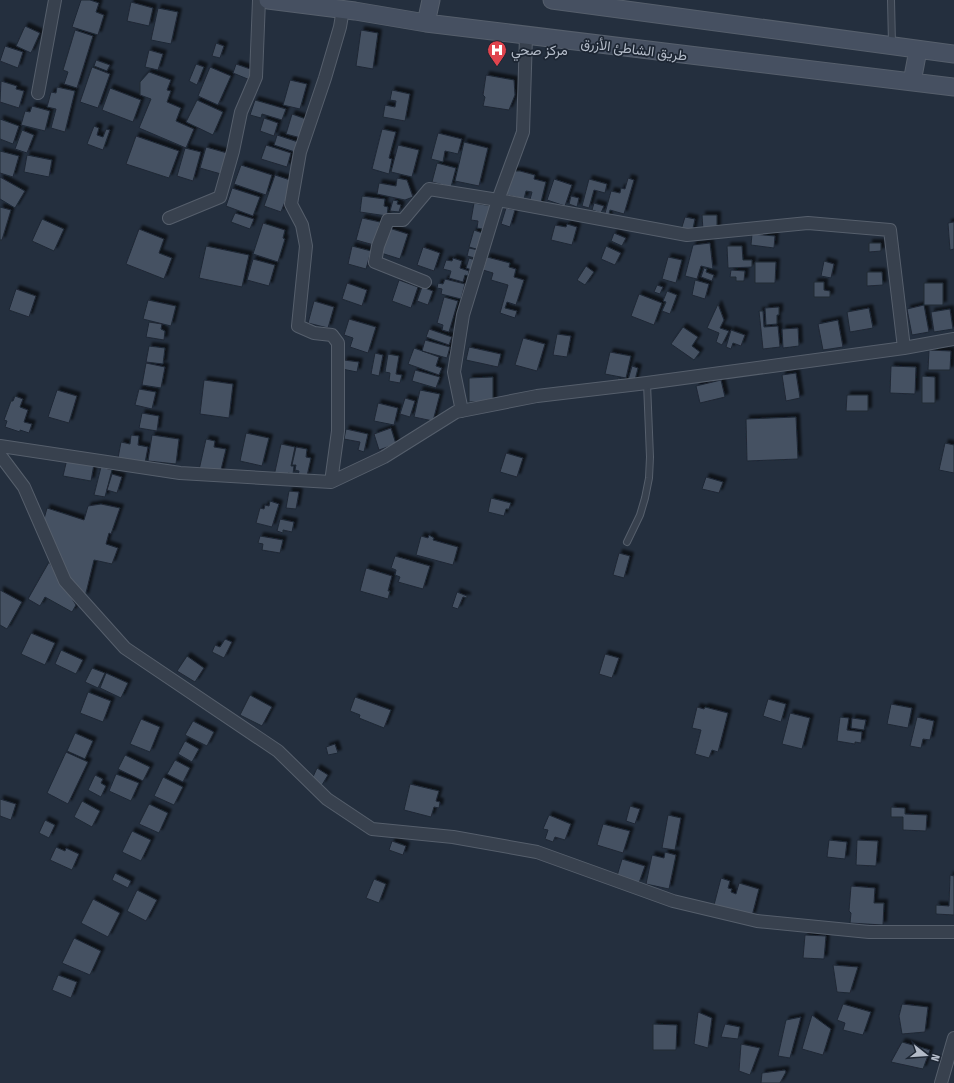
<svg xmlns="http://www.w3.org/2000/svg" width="954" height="1083" font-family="'Fira Sans Condensed',Vazirmatn,sans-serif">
<defs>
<filter id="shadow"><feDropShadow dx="3.5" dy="-3.5" stdDeviation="1" flood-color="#0009"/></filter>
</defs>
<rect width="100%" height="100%" fill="#242f3e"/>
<!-- building -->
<path fill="#455162" stroke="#1f2835" filter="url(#shadow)" d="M81,0H90L99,3L96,12L104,15L98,35L72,27Z
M131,2L153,8L149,26L127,21Z
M158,8L178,12L171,44L151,40Z
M25,26L40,33L31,53L16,46Z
M75,30L93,36L77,88L64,84L68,72L63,70Z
M361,30L378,33L373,69L356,66Z
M216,43L224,46L220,58L212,56Z
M5,46L23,52L18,68L0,61Z
M149,50L163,54L158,70L145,67Z
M96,60L110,65L107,71L94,66Z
M196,64L204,67L197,85L189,81Z
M236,64L253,70L250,80L233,73Z
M92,67L110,74L98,108L80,102Z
M210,67L231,76L218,105L198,96Z
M149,72L171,80L167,90L171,91L167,102L181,108L176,121L194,129L186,148L139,128L151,99L140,95V82Z
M486,75L514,80L515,95L509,110L483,106L485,97L483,95Z
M290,80L307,84L300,109L283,105Z
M1,81L17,86L16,89L24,91L19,108L0,102Z
M57,87L75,91L65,132L51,128L56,109L47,107L51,92L56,93Z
M110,88L141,100L133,122L102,110Z
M392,90L410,94L405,121L383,117L385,105L395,107L396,101L390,100Z
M197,100L223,112L213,135L186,122Z
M255,100L286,109L282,120L262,114L261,118L250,115Z
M32,106L50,111L45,131L21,125L25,111L30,112Z
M292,114L306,119L301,138L286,134Z
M264,118L278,123L274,136L260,131Z
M0,119L19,126L13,144L0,139Z
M94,126L99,128L97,135L103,137L106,129L110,130L103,150L87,144Z
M382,129L396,132L389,158L392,159L389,174L372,169Z
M22,130L34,135L27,153L15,149Z
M438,133L462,139L458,154L445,151L443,162L431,159Z
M277,135L298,142L295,152L274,145Z
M136,136L179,151L169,178L126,164Z
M464,142L488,148L479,186L455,181Z
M266,145L291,153L287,167L261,159Z
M398,145L419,150L412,177L391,172Z
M206,147L227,153L221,174L200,168Z
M185,148L201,152L193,181L177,176Z
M0,151L19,156L13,177L0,173Z
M27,155L52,160L49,177L24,172Z
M437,163L456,168L451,187L432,182Z
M241,165L272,175L266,195L234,184Z
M509,171H520L535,175L534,179L546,182L540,206L529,203L532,192L526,191L524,199L503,194Z
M275,175L293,181L281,212L264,206Z
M0,177L25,191L15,208L0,199Z
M397,178L407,180L413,197L405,200L377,194L379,183L396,186Z
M628,178L634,180L624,214L610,210L608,218L604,217L611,191L620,193L621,188L625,189Z
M554,179L572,185L565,206L547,200Z
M589,179L607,184L605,193L594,190L589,208L582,206Z
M232,188L260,197L253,216L226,206Z
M362,196L385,199L384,206L388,207L387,216L360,212Z
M571,196L579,198L577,207L569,204Z
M393,200L398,201L397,204L401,205L399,212L390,211Z
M474,203L492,206L488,230L477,228L478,221L471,220Z
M594,203L604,206L601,213L592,210Z
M0,207L11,210L2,240H0Z
M506,208L515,210L510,227L501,224Z
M235,213L254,219L250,229L231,222Z
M702,215H717V230H703Z
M685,217L695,219L692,233L681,230Z
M362,218L380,222L374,245L356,240Z
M42,219L64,229L54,251L32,241Z
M954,222V249L950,250L948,223Z
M263,223L285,230L283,238L285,239L278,262L253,254Z
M567,224L577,227L572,245L551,240L555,225L566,227Z
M389,228L408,234L400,259L381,253Z
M139,229L164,239L159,253L172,258L164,279L126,264Z
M474,230L485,234L480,250L469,247Z
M614,233L626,238L622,246L611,241Z
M752,234L775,236L774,248L751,245Z
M710,243L713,269L701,266L697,279L685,276L693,245Z
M869,243H881V251L869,252Z
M206,246L249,255L242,287L199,278Z
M352,246L371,251L366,269L348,264Z
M606,246L621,253L615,265L601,259Z
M727,246H742L743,260H752V267L728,268Z
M423,247L440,253L434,271L417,265Z
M469,248L478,250L475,258L467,256Z
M487,257L510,263L509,267L516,269L514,277L524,280L516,305L507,302L505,308L517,311L515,318L500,313L508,285L491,280L493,273L483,270Z
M668,257L682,260L676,283L662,279Z
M453,258L462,261L460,268L469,271L468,276L465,275L463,282L449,278L451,271L443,269L446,260L452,261Z
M469,258L475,260L472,270L466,268Z
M253,259L275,265L269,286L247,280Z
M824,261L834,264L831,278L821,276Z
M755,262H776L775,283H755Z
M586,266L594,272L585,285L577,280Z
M704,268L707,269L706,272L714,275L712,281L701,277Z
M731,270L745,271L744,281H736V277H730Z
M867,272H882L883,285L867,286Z
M445,279L465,284L461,299L441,294L442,289L437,288L438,283L443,284Z
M399,280L418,287L411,308L392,301Z
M695,280L709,284L705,299L692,295Z
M814,282H824V290L830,291V297H814Z
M347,283L367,290L362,306L342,299Z
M924,283H943V305H924Z
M657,285L663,287L660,294L654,292Z
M422,287L433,291L428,305L417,301Z
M16,289L36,296L29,317L9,310Z
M667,291L677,295L670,314L662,311L666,302L663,301Z
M639,294L662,303L654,325L631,316Z
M444,297L458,301L449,332L442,330L443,325L437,323Z
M148,300L176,306L171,326L143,319Z
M314,301L334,307L328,328L308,323Z
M718,304L724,320L720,328L729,331L722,345L716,342L719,333L707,328Z
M924,305L929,332L912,335L907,309Z
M779,307V315H777V324L766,325L765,308Z
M869,308L873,328L850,332L847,312Z
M950,309L953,329L934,332L931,312Z
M759,311H763L764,327L778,326L780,347L763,349Z
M349,319L376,327L368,353L350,347L353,338L344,335Z
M838,320L843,347L823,350L818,324Z
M149,322L162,324L161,329L165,331L164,340L146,337Z
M683,327L698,337L692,346L700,352L694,360L671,344Z
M798,328L799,346L783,348L782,329Z
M429,329L452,337L449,345L426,337Z
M731,330L745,335L741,346L733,343L731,349L726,347Z
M557,334L571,336L567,357L553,355Z
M523,338L545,344L537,371L515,365Z
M425,340L450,347L447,358L422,351Z
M149,346L165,348L163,364L146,362Z
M469,347L501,354L498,367L466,360Z
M414,348L439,357L436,366L442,368L439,375L408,364Z
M929,350L951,351L950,370H928Z
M610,352L631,356L626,378L605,374Z
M375,353L383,355L379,376L371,374Z
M388,354L399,356L396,374L402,375L400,383L389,381L390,373L385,372Z
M344,360L359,362L357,372L342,369Z
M146,363L165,367L161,388L142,385Z
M632,366L638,368L634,384L617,383L618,378L628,380Z
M891,366L916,367L915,394L890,393Z
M415,370L440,377L436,388L412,381Z
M796,373L800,398L786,401L782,375Z
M922,376L935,377V403H922Z
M493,377V401L469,402V378Z
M204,380L233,384L229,418L200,414Z
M721,380L725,397L700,403L696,386Z
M139,389L156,392L152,409L135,405Z
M57,390L77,396L69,423L48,417Z
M420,390L440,394L433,421L414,417Z
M847,395H868V411H846Z
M15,396L23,399L20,407L28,410L24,422L32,424L29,433L20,430V432L5,427L7,421L4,420L11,401H13Z
M405,398L415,401L410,417L400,414Z
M378,403L398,408L394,425L374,421Z
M142,413L159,416L157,431L139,428Z
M796,417L798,459L747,461L746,419Z
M391,428L396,444L379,450L374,434Z
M346,429L368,434L364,452L358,450L360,442L344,439Z
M246,433L269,438L262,466L240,461Z
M131,435L139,436L138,445L148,447L145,463L118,458L121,442L130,444Z
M152,435L179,439L176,464L148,461Z
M206,439L215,441L214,447L226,449L220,474L199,470Z
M945,443L954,445V473L939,470Z
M281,444L295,447L291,466H294L293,474L288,473L286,478L274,476Z
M296,447L307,449L306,457L311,458L307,476L298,475L299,471L295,470L296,465H292Z
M506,453L523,458L517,477L500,472Z
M67,459L94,464L91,481L63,476Z
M101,467L112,470L105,497L94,495Z
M112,474L122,477L117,493L107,490Z
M706,477L723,482L719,493L702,489Z
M289,491L299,492L296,509L286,508Z
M491,498L511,503L509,509H506L504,516L488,512Z
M270,501L279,504L272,527L256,523L260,508L264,509L265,505L269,506Z
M101,504L120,508L111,534L109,533L106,544L118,548L112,564L94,560L85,597L66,577L44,519L47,508L84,520L88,506Z
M280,519L294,522L292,532L283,530V533L277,531Z
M429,535L434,538L433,540L458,547L453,565L416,555L421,536L428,538Z
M260,536L283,540L280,553L262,550L263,544L258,543Z
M619,553L630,556L624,578L613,575Z
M395,556L430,566L423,589L398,582L400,577L395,575L396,570L391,568Z
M49,562L76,605L72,612L45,597L40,606L28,599Z
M366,568L392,576L388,591H390L388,599L360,591Z
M0,590L22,602L7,629L0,625Z
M457,592L467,596V598L463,597L458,609L452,607Z
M31,633L55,643L45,665L21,654Z
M225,639L232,642L224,658L212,652L215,645L220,647Z
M61,650L83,660L76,674L55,664Z
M605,654L619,658L612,678L599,674Z
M187,656L204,668L195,682L177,671Z
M92,668L105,673L98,688L85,682Z
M106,673L128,683L121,698L100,688Z
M88,692L111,701L103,722L80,713Z
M250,695L272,707L262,726L240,715Z
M355,697L391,710L384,728L359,718L360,715L350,711Z
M768,699L786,704L781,722L763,716Z
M891,704L912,708L908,728L887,724Z
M697,707L704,709L705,707L728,713L718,752L712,750L709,758L695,754L701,730L692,728Z
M790,713L810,718L802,749L782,744Z
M840,717L849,718L847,730L862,732L861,743L855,742V744L837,741Z
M917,717L934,721L930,740L923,739L921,748L910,746Z
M852,718L866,720L864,730L851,728Z
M141,719L160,727L150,752L130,744Z
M193,721L214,732L207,746L185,735Z
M75,733L93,741L85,759L67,751Z
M185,741L199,749L192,762L178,754Z
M335,744L338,753L328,755L326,747Z
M66,752L88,762L68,804L47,793Z
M125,755L150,767L143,781L118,769Z
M175,760L190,768L183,782L167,774Z
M317,768L328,775L322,785L312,779Z
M116,774L139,783L131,801L109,791Z
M95,775L103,779L101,783L106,786L101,797L88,790Z
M163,777L183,787L174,805L154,796Z
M410,784L439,791L436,801L440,802L439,808L434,807L431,817L404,810Z
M0,799L16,804L11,820L0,816Z
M82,801L100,811L92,827L74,817Z
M149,804L168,813L159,833L139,824Z
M630,806L640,809L635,824L626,821Z
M891,807L905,808V814L927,815L926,831L903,830V817H891Z
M549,815L571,824L565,840L555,837L553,842L545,839L548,830L543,829Z
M668,815L681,818L675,850L662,848Z
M45,820L55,825L49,838L39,833Z
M603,824L630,831L623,853L597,845Z
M132,831L151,840L141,861L122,852Z
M829,840L847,842L845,859L827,857Z
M857,840L878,841L876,866L856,865Z
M392,841L406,846L403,855L389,850Z
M56,847L65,851L66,848L79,854L72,870L50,860Z
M665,852L676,855L669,889L646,884L652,855L664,858Z
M622,859L645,866L639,883L617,876Z
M115,873L131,881L128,888L112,880Z
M950,875L954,876V915L936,914V905L949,906Z
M721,878L730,881L728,888L732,889L731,892L736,894L739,883L759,889L752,916L714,905Z
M374,879L386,884L379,903L366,898Z
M851,886L875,888L874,903H884L883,925L850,923L851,913L849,911Z
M137,890L157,900L146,921L127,911Z
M93,899L120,913L108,937L81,923Z
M805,935L826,936L824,959L803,958Z
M74,938L101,951L90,975L62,963Z
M833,965L858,967L850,993L837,992Z
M58,975L77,982L71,998L52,990Z
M843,1004L871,1012L863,1035L843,1030L845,1023L837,1020Z
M902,1004L928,1007L925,1032L902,1034L899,1016Z
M698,1012L712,1018L708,1048L694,1044Z
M812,1015L831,1029L823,1055L802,1049Z
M801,1017L790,1058L778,1056L786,1020Z
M653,1024L677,1025L676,1050H653Z
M725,1024L740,1027L738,1039L721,1037Z
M902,1042L930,1050L923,1069L891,1062Z
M741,1044L760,1048L750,1075L739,1071Z
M785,1070L786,1072L780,1083H761L762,1073Z"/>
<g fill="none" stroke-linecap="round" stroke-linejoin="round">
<defs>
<path id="service" d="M891,0L892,44
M627,542L640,515L645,498L649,478L650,457L647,383"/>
<path id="minor" d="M38,93L55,0
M169,218L220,197L233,151L241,112L256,77L259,0
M425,282L375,262L378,246L388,220H403L429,189L498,200L687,235L808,223L890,230L904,348
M462,411L454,372L463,315L498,200L523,132L526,36
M0,446L180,473L331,482L384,457L456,412L537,396L647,383L904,348L954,339
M0,455L24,487L65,581L125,648L278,751L327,799L372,829L453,837L537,852L673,901L757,921L869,932H954
M331,482L338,431V343L332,335L314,333L298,326L306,246L302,225L291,204L300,152L325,78L340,27L343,9
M941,1083L954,1038"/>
<path id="secondary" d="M268,0L355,11L426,23L954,87
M552,0L954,54
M426,23L431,0
M912,82L918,50"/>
</defs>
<!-- service casing -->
<use href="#service" stroke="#565f6c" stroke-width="8"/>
<!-- minor casing -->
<use href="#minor" stroke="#565f6c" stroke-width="14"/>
<!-- secondary casing -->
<use href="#secondary" stroke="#565f6c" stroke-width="19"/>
<!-- service -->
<use href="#service" stroke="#38414e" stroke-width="6"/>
<!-- minor -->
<use href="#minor" stroke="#38414e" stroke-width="12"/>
<!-- secondary -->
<use href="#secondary" stroke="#465061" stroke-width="17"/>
</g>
<!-- icons -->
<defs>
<symbol id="hospital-pin" viewBox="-11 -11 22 30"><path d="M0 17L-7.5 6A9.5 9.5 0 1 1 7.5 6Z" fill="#e0444e" stroke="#1d2633"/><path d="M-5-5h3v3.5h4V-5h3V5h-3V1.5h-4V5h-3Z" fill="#fff"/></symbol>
</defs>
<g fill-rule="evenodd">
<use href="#hospital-pin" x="486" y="39" width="22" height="30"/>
</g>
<g text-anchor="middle" stroke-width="3.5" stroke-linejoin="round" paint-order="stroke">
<!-- street labels -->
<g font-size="14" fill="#b4bcc9" stroke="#1d2633">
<text transform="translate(634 49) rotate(7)" y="5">طريق الشاطئ الأزرق</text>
</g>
<!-- poi labels -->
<g font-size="14" fill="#b4bcc9" stroke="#1d2633" text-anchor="start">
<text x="511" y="55">مركز صحي</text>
</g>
</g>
<!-- north arrow -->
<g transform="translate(926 1055) rotate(107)" stroke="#1d2633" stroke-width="3" paint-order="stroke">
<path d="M0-3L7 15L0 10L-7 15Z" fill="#b4bcc9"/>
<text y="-6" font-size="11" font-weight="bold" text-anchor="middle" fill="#b4bcc9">N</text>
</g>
</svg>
